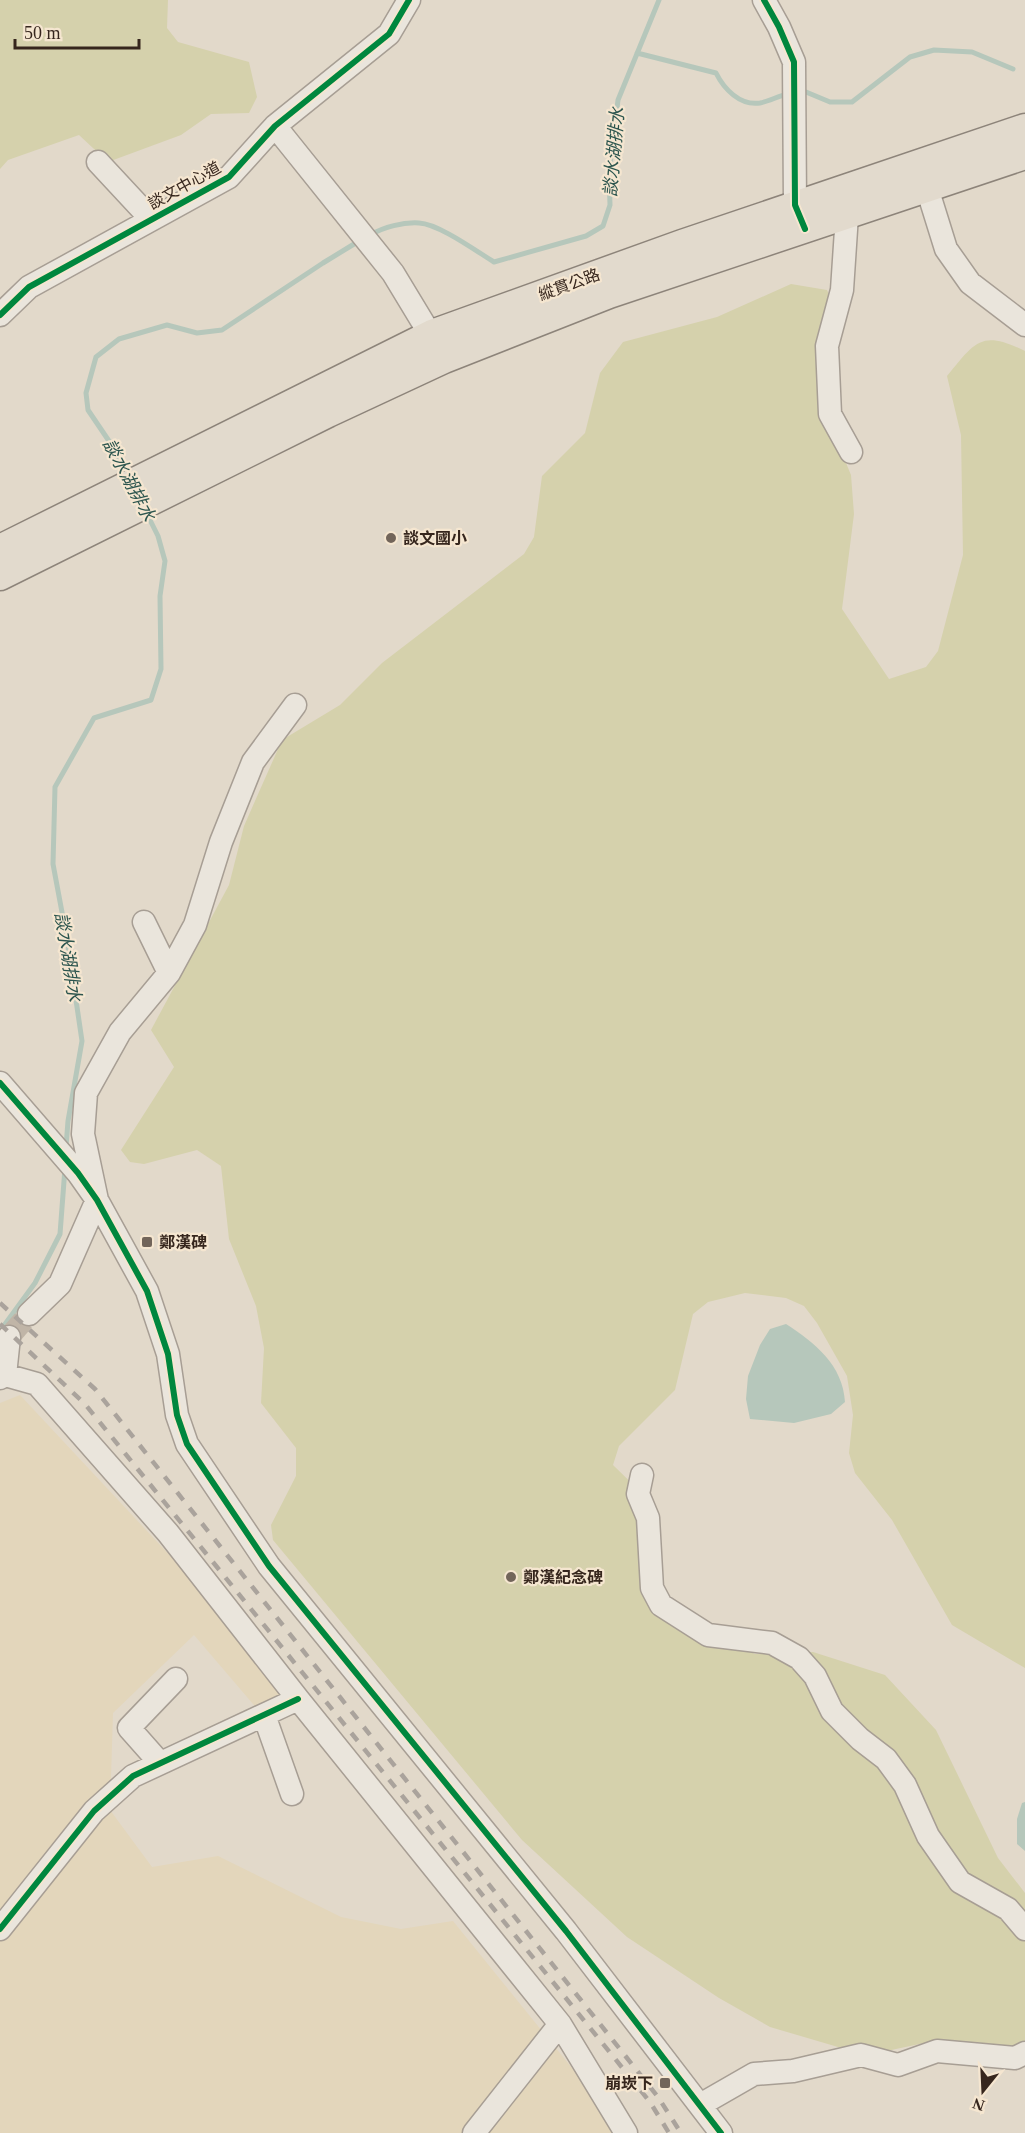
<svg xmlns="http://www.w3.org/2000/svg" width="1025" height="2133" font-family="'Times New Roman','Noto Sans TC',serif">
<rect width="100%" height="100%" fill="#e2d9ca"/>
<!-- farmland -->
<path fill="#e3d6bb" d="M20,1395L218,1607L294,1704L265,1718L194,1635L113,1713L110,1810L152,1867L218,1856L341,1917L401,1929L453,1921L576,2073L613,2133H0V1403Z"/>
<!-- green -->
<path fill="#d5d1ac" d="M0,0H168L167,28L178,42L249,62L257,97L249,113L211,114L181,135L108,162L79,135L8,160L0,169Z
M791,284L827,290L835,309L829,422L851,475L854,514L842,609L889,679L926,667L938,651L963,555L961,435L947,376C975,342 981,329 1025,351V1668L952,1625L892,1520L855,1473L849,1453L853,1415L847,1376L817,1323L804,1306L786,1298L745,1293L708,1302L693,1314L675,1390L619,1446L613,1465L653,1504L645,1561L684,1622L755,1654L813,1652L885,1675L936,1730L998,1858L1025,1893V2055L1010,2060L924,2043L882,2052L838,2047L770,2027L719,1998L627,1937L522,1840L273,1540L271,1525L296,1476V1448L261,1403L264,1348L256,1306L229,1239L221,1166L197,1150L144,1164L130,1162L121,1150L174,1067L151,1030L229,885L244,826L282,740L340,705L382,663L524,554L534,537L542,476L585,433L600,373L623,342L717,317Z"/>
<!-- water -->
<path fill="#b6c7bb" d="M786,1324C815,1343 843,1365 845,1402L831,1414L794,1423L750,1419L746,1399L748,1376L760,1345L770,1329Z
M1025,1802V1851L1017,1844V1819L1022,1803Z"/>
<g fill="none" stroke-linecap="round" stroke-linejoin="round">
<!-- stream -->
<path stroke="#b6c7bb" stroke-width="5" d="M637,53L716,73C724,89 740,106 760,103C770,101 778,96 788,94
M800,93L806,92L830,102H852L910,57L934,50L972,52L1013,69
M370,235C384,227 403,222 419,223C439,224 476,251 494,262L586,236L603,226L610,205L609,172L618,100L659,0
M128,477L111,444L88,410L86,393L96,357L119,339L167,325L197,333L222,330L323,263L359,241
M66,1147L68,1121L82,1041L67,939L53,864L55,787L94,718L151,700L161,669L160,596L165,561L158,536L146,512
M0,1331L35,1283L60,1234L65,1168"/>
<!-- minor-tunnel -->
<path stroke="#c0b5a7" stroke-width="22" stroke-dasharray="22 11" stroke-linecap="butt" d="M9,1337L29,1314"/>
<defs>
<path id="minor" d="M764,0L779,27L794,62L795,205L801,218
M275,126L393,273L439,349
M98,162L151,219
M927,188L946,249L970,283L1025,325
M847,215L842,290L827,346L830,414L851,452
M0,315L29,287L229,177L275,126L389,34L409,0
M144,922L169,973
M0,1083L78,1173L97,1200L147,1291L168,1354L177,1415L187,1444L269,1566L566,1931L721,2133
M29,1314L60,1284L97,1200L83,1134L86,1093L120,1032L169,973L195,925L221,842L253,762L295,705
M5,1375L9,1337
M0,1378L5,1375L37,1384L168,1533L298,1699L560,2024L626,2133
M642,1475L638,1494L648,1518L652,1588L661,1605L708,1635L772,1643L799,1658L815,1676L832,1711L860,1739L886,1759L905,1785L928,1836L960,1882L1008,1909L1025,1929
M264,1715L292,1794
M160,1763L129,1728L176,1679
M0,1929L94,1811L133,1776L298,1699
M700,2105L754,2074L793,2071L861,2055L898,2065L937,2051L1015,2058L1025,2053
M474,2133L560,2024"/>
<path id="major" d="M0,549L432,334L682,244L1025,128
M0,576L328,413L444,359L609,294L1025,155"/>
</defs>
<!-- minor casing -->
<use href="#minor" stroke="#a79e94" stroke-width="25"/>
<!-- major casing -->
<use href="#major" stroke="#8d847a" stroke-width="31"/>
<!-- minor -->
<use href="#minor" stroke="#eae5dc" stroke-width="22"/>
<!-- major -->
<use href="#major" stroke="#e2dacd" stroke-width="28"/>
<!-- rail -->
<path stroke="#aaa39c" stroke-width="4.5" stroke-dasharray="10 10" stroke-linecap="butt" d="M0,1303L95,1389L658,2097L681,2133
M0,1324L85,1404L650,2102L669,2133"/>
<defs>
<path id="cycleway" d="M764,0L779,27L794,62L795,205L805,229
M0,315L29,287L229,177L275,126L389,34L409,0
M0,1083L78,1173L97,1200L147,1291L168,1354L177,1415L187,1444L269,1566L566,1931L721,2133
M0,1929L94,1811L133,1776L298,1699"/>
</defs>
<!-- cycleway casing -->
<use href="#cycleway" stroke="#f5e6d0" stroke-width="10"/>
<!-- cycleway -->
<use href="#cycleway" stroke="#00873e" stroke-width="6"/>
</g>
<!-- markers -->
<g fill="#72655a" stroke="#f5e6d0" stroke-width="2">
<circle cx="391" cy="538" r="6"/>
<rect x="141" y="1236" width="12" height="12" rx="3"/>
<circle cx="511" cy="1577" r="6"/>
<rect x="659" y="2077" width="12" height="12" rx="3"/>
</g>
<g text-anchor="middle" stroke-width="4.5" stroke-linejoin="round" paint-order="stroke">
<!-- street labels -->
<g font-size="16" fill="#36261d" stroke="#f5e6d0">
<text transform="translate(184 185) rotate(-29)" y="6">談文中心道</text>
<text transform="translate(569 284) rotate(-20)" y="6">縱貫公路</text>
</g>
<!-- poi labels -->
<g font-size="16" font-weight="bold" fill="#36261d" stroke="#f5e6d0" text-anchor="start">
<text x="403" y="544">談文國小</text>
<text x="159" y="1248">鄭漢碑</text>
<text x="523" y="1583">鄭漢紀念碑</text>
<text x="653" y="2089" text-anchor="end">崩崁下</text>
</g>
<!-- water labels -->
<g font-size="18" font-style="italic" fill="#2c554e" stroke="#f5e6d0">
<text transform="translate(614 152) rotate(-85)" y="6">談水湖排水</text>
<text transform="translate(129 480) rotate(62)" y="6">談水湖排水</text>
<text transform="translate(68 957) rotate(81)" y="6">談水湖排水</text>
</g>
</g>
<!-- north arrow -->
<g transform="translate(983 2091) rotate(198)" stroke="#f5e6d0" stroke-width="4.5" paint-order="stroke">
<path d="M0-4.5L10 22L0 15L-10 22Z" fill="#36261d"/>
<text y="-9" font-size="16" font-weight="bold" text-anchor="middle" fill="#36261d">N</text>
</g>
<!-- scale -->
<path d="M15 39v9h124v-9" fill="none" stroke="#36261d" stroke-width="3"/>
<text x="24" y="39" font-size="18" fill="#36261d" stroke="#f5e6d0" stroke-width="4.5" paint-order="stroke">50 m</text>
</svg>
